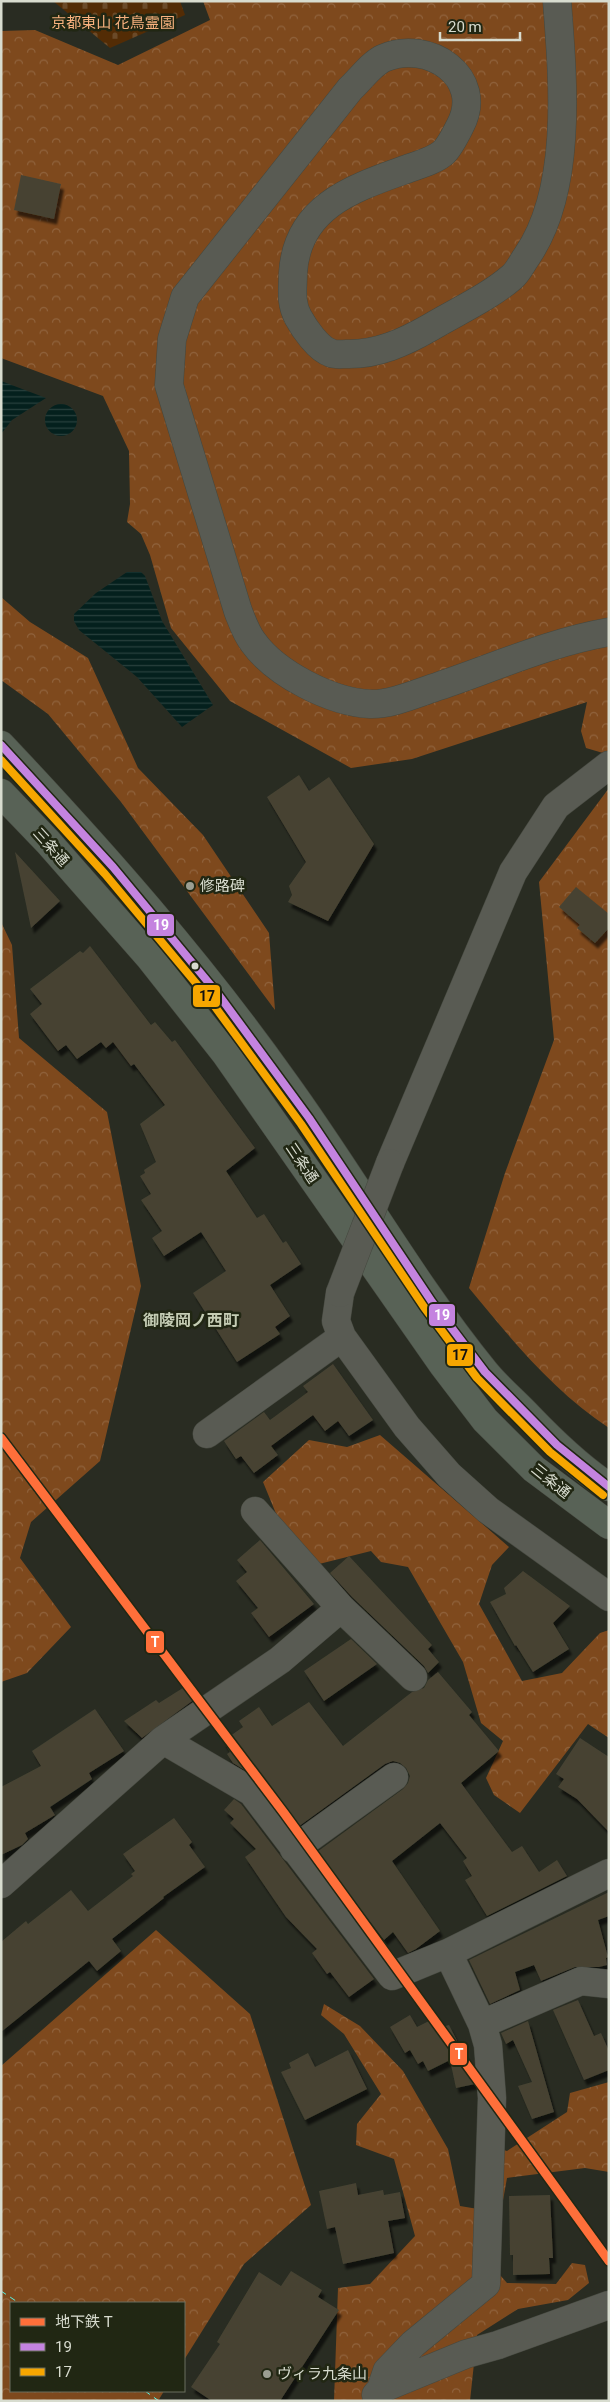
<svg xmlns="http://www.w3.org/2000/svg" width="610" height="2402" font-family="Roboto,'Noto Sans JP',sans-serif">
<defs>
<pattern id="forest-crowns" width="20" height="18" patternUnits="userSpaceOnUse" patternTransform="scale(1.25)"><rect width="20" height="18" fill="#7e491d"/><path d="M2 6a3 3 0 1 1 6 0M12 15a3 3 0 1 1 6 0" fill="none" stroke="#90633d"/></pattern>
<pattern id="cemetery-stones" width="16" height="16" patternUnits="userSpaceOnUse" patternTransform="scale(1.25)"><rect width="16" height="16" fill="#532c05"/><path d="M2 7V4a2 2 0 0 1 4 0v3zM10 15v-3a2 2 0 0 1 4 0v3z" fill="#6b4a28"/></pattern>
<pattern id="water-rules" width="6" height="5" patternUnits="userSpaceOnUse" patternTransform="scale(1.25)"><rect width="6" height="5" fill="#04201d"/><path d="M0 2.5h6" fill="none" stroke="#28403d"/></pattern>
<filter id="shadow"><feDropShadow dx="3" dy="5.5" stdDeviation="1" flood-color="#0009"/></filter>
</defs>
<rect width="100%" height="100%" fill="#292c22"/>
<!-- forest -->
<path fill="url(#forest-crowns)" d="M203,1H609V779L603,753L586,748L581,731L587,702L412,759L351,768L230,701L171,628L150,555L141,534L127,522L130,504L129,451L103,396L1,358V31L35,30L118,65L210,20Z
M1,597L30,622L88,658L138,768L203,835L269,933L275,1010L121,802L48,714L1,680Z
M609,788V1428C553,1391 511,1339 469,1288L505,1173L554,1040L539,882Z
M1,922L12,945L19,1038L107,1112L141,1286L100,1461L31,1522L20,1558L71,1627L27,1673L1,1682Z
M380,1435L509,1547L492,1565L479,1604L522,1681L562,1673L600,1633L609,1630V1738L588,1724L520,1813L494,1795L486,1778L503,1741L481,1723L463,1662L408,1567L381,1562L371,1551L319,1564L277,1516L263,1482L309,1440L347,1447Z
M156,1930L250,2014L311,2205L244,2264L184,2360V2303H11V2391H164L158,2401H1V2066Z
M324,2004L360,2026L403,2071L448,2149L460,2206L478,2209L477,2142L507,2151L567,2112L570,2093L609,2082V2172L585,2168L507,2178L500,2217L473,2244L507,2283L556,2284L572,2263L585,2265L589,2283L568,2300L518,2309L477,2335L470,2401H334L338,2288L370,2284L415,2236L394,2159L356,2145L357,2124L381,2094L344,2034L321,2015Z"/>
<!-- cemetery -->
<path fill="url(#cemetery-stones)" d="M53,1H180L185,15L110,48Z"/>
<!-- water -->
<path fill="url(#water-rules)" d="M1,381L46,398L12,420L1,434Z
M45 420a16 16 0 1 1 32 0a16 16 0 1 1-32 0Z
M127,572H141L145,576L162,621L213,705L182,727L137,677L79,630L74,621V614L96,593Z"/>
<g fill="none" stroke-linecap="round" stroke-linejoin="round">
<!-- ferry -->
<path stroke="#54f4e5" stroke-width="1" stroke-dasharray="6 5" stroke-linecap="butt" d="M1,2291L19,2303
M145,2391L159,2401"/>
</g>
<!-- building -->
<path fill="#464333" filter="url(#shadow)" d="M21,175L61,184L54,219L14,210Z
M299,775L309,791L329,777L374,844L328,921L288,902L292,895L289,886L306,862L267,797Z
M15,852L60,901L31,928Z
M576,887L609,914V928L595,943L577,928L580,925L559,907Z
M90,946L151,1025L155,1022L172,1042L175,1040L255,1148L226,1171L257,1218L264,1214L283,1243L286,1241L301,1264L270,1285L290,1316L275,1327L280,1334L237,1362L193,1293L226,1271L201,1232L164,1256L152,1238L162,1231L141,1200L151,1194L140,1176L145,1173L144,1170L156,1162L140,1124L165,1105L134,1064L131,1066L113,1042L106,1048L101,1042L77,1059L66,1045L58,1051L30,1014L42,1004L30,989L80,951L83,953Z
M333,1364L373,1420L349,1436L338,1421L325,1431L313,1415L271,1446L278,1455L254,1473L241,1456L236,1459L224,1441L264,1412L270,1420L308,1392L303,1386Z
M260,1540L314,1604L269,1637L251,1613L258,1608L236,1581L247,1572L237,1560Z
M349,1556L432,1645L428,1649L439,1662L428,1673L424,1666L352,1597L330,1573Z
M523,1571L570,1606L553,1623L569,1649L533,1672L516,1645L515,1646L490,1602L506,1594L504,1588Z
M351,1639L377,1664L324,1701L304,1671Z
M438,1672L472,1712L469,1715L499,1751L461,1783L512,1852L522,1846L539,1872L557,1860L567,1876L487,1916L465,1880L472,1876L463,1861L467,1858L440,1823L392,1861L440,1931L416,1949L408,1953L393,1932L384,1940L317,1852L403,1789L408,1783L410,1776L406,1768L400,1763L393,1761L385,1764L298,1827L264,1782L233,1763L227,1754L230,1752L223,1741L243,1727L239,1721L259,1707L272,1726L309,1702L343,1746L412,1692L424,1688L428,1680Z
M186,1686L195,1699L142,1738L124,1721L156,1700L159,1703Z
M95,1709L124,1751L89,1773L92,1779L50,1807L55,1815L25,1833L28,1839L22,1845L1,1855V1787L41,1766L32,1751Z
M580,1738L609,1757V1832L577,1799L558,1787L564,1779L556,1774Z
M234,1799L241,1804L374,1979L349,1997L330,1972L327,1974L312,1953L317,1949L286,1917L245,1857L256,1849L230,1823L234,1819L224,1810Z
M174,1818L192,1842L189,1845L205,1867L163,1897L164,1898L112,1939L121,1951L97,1971L89,1961L1,2032V1942L26,1921L28,1924L71,1890L88,1911L133,1876L131,1874L135,1871L123,1854Z
M609,1892V1916L598,1920L608,1957L606,1958L607,1965L599,1967H575L541,1981L534,1965L515,1972L520,1990L490,2004L469,1960Z
M578,2000L594,2036L601,2033L609,2051V2070L584,2080L553,2010Z
M410,2015L417,2027L437,2017L442,2027L449,2025L474,2074L475,2084L456,2088L450,2060L428,2071L423,2061L418,2064L410,2050L405,2053L390,2027Z
M528,2021L554,2112L532,2119L518,2086L532,2082L513,2040L506,2044L501,2033Z
M348,2050L367,2089L305,2120L281,2072L291,2068L289,2063L308,2053L315,2067Z
M356,2183L358,2195L383,2190L384,2195L400,2192L405,2218L388,2221L394,2253L343,2264L335,2227L327,2229L319,2191Z
M550,2195L553,2258H549L550,2274L513,2275V2255H510L509,2196Z
M291,2271L322,2290L318,2297L339,2310L280,2401H212L191,2387L220,2344L217,2342L259,2272L281,2286Z"/>
<g fill="none" stroke-linecap="round" stroke-linejoin="round">
<defs>
<path id="minor" d="M557,1C563,80 573,189 527,256C522,263 518,272 512,277C489,297 458,311 431,327C405,342 377,355 346,354C342,354 335,355 331,353C318,349 304,328 298,317C290,302 293,289 293,273C297,206 354,188 407,169C418,165 436,160 444,152C450,146 456,134 460,126C486,77 428,39 384,58C372,63 360,80 350,89L185,297L172,339L169,385L238,611C242,621 246,633 253,642C276,674 331,702 370,704C391,705 420,692 439,686C495,667 551,642 609,632
M390,1163L513,872L556,806L609,765
M340,1293L336,1321L342,1337L407,1427L449,1475L488,1510L609,1597
M207,1434L342,1337
M255,1511L341,1608L413,1677
M163,1740L280,1660L341,1608
M294,1849L394,1777
M1,1884L163,1740L252,1792L392,1976L448,1953L482,2024L488,2045L492,2098L486,2284L413,2344L387,2371L381,2389
M448,1953L609,1873
M482,2024L581,1981L609,1984
M376,2395L381,2389L466,2354L498,2345L609,2305"/>
<path id="major" d="M1,745C102,852 199,962 284,1082C353,1177 411,1281 485,1372C498,1388 515,1402 529,1417C553,1442 580,1468 609,1487
M1,793L48,842L150,958L225,1053L443,1365L485,1420L534,1469L609,1525"/>
</defs>
<!-- minor casing -->
<use href="#minor" stroke="#45483f" stroke-width="29"/>
<!-- major casing -->
<use href="#major" stroke="#45483f" stroke-width="29"/>
<!-- minor -->
<use href="#minor" stroke="#595b53" stroke-width="28"/>
<!-- major -->
<use href="#major" stroke="#586256" stroke-width="28"/>
<defs>
<path id="minor-bridge" d="M340,1293L390,1163"/>
</defs>
<!-- minor-bridge casing -->
<use href="#minor-bridge" stroke="#45483f" stroke-width="29" stroke-linecap="butt"/>
<!-- minor-bridge -->
<use href="#minor-bridge" stroke="#595b53" stroke-width="28"/>
<defs>
<path id="bus-1" d="M1,745L113,867L218,994L309,1118L432,1302L485,1372L557,1445L609,1487"/>
<path id="bus-2" d="M1,760L105,874L210,1000L301,1124L424,1307L477,1378L550,1452L603,1495"/>
</defs>
<!-- bus-1 casing -->
<use href="#bus-1" stroke="#212713" stroke-width="11"/>
<!-- bus-2 casing -->
<use href="#bus-2" stroke="#212713" stroke-width="11"/>
<!-- bus-1 -->
<use href="#bus-1" stroke="#c483df" stroke-width="8"/>
<!-- bus-2 -->
<use href="#bus-2" stroke="#f7a600" stroke-width="8"/>
<defs>
<path id="metro-1" d="M1,1438L284,1813L609,2261"/>
</defs>
<!-- metro-1 casing -->
<use href="#metro-1" stroke="#212713" stroke-width="12"/>
<!-- metro-1 -->
<use href="#metro-1" stroke="#ff6f3a" stroke-width="9"/>
</g>
<!-- markers -->
<g fill="#9b9e92" stroke="#212713" stroke-width="2">
<circle cx="190" cy="886" r="5"/>
<circle cx="267" cy="2374" r="5"/>
</g>
<circle fill="#d8dccf" stroke="#212713" stroke-width="2" cx="195" cy="966" r="4.5"/>
<g text-anchor="middle" stroke-width="5" stroke-linejoin="round" paint-order="stroke">
<!-- park labels -->
<g font-size="15" fill="#f9b27f" stroke="#212713">
<text x="113" y="28">京都東山 花鳥霊園</text>
</g>
<!-- street labels -->
<g font-size="15" fill="#d8dccf" stroke="#212713">
<text transform="translate(51 847) rotate(48)" y="5">三条通</text>
<text transform="translate(302 1163) rotate(56)" y="5">三条通</text>
<text transform="translate(551 1481) rotate(39)" y="5">三条通</text>
</g>
<!-- poi labels -->
<g font-size="15" fill="#d8dccf" stroke="#212713" text-anchor="start">
<text x="200" y="891">修路碑</text>
<text x="277" y="2379">ヴィラ九条山</text>
</g>
<!-- neighbourhood labels -->
<g font-size="16" font-weight="bold" fill="#c5cdb4" stroke="#212713">
<text x="191" y="1326">御陵岡ノ西町</text>
</g>
</g>
<g stroke="#212713" stroke-width="2">
<rect x="146" y="913" width="29" height="24" rx="5" fill="#c483df"/>
<rect x="192" y="984" width="29" height="24" rx="5" fill="#f7a600"/>
<rect x="428" y="1303" width="28" height="24" rx="5" fill="#c483df"/>
<rect x="446" y="1343" width="28" height="24" rx="5" fill="#f7a600"/>
<rect x="145" y="1630" width="20" height="24" rx="5" fill="#ff6f3a"/>
<rect x="449" y="2042" width="19" height="24" rx="5" fill="#ff6f3a"/>
</g>
<g font-size="14" text-anchor="middle" font-weight="bold" fill="#fff">
<text x="161" y="930">19</text>
<text x="442" y="1320">19</text>
<text x="155" y="1647">T</text>
<text x="459" y="2059">T</text>
</g>
<g font-size="14" text-anchor="middle" font-weight="bold" fill="#111">
<text x="207" y="1001">17</text>
<text x="460" y="1360">17</text>
</g>
<!-- border -->
<rect width="610" height="2402" fill="none" stroke="#d8dccf" stroke-width="5"/>
<!-- legend -->
<rect x="10" y="2302" width="175" height="90" fill="#212713" stroke="#6a6f5e"/>
<rect x="20" y="2318" width="25" height="8" fill="#ff6f3a" stroke="#6a6f5e"/>
<text x="55" y="2327" font-size="15" fill="#d8dccf">地下鉄 T</text>
<rect x="20" y="2343" width="25" height="8" fill="#c483df" stroke="#6a6f5e"/>
<text x="55" y="2352" font-size="15" fill="#d8dccf">19</text>
<rect x="20" y="2368" width="25" height="8" fill="#f7a600" stroke="#6a6f5e"/>
<text x="55" y="2377" font-size="15" fill="#d8dccf">17</text>
<!-- scale -->
<path d="M440 32v8h80v-8" fill="none" stroke="#d8dccf" stroke-width="2.5"/>
<text x="448" y="32" font-size="15" fill="#d8dccf" stroke="#212713" stroke-width="4" paint-order="stroke">20 m</text>
</svg>
